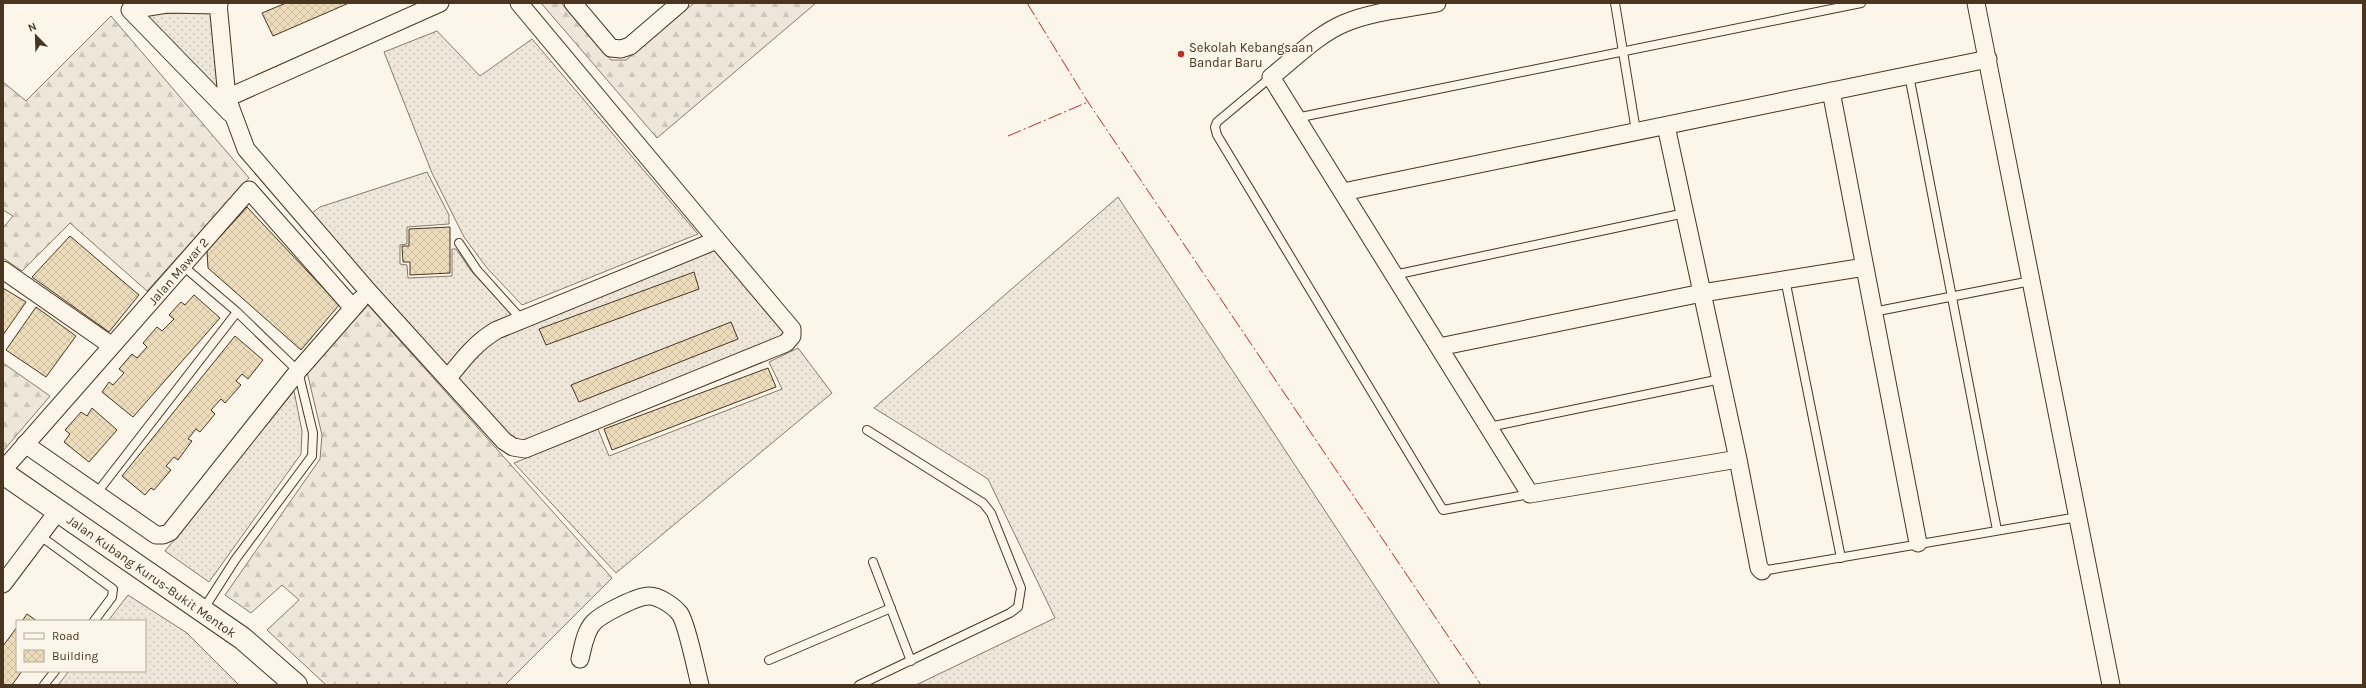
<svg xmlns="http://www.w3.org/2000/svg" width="2366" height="688" font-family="Karla,sans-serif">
<defs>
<pattern id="grass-dots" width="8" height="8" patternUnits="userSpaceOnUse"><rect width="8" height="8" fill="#ede6d9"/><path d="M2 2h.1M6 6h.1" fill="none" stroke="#cdc6ba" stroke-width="1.8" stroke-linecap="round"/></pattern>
<pattern id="forest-firs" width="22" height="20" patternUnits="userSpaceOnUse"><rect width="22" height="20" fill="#ede6d9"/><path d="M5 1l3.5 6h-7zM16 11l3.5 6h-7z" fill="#cdc6ba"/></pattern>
<pattern id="building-cross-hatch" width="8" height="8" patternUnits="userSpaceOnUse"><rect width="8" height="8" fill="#ecdcbc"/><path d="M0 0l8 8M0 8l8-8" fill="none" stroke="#ccbda1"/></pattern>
</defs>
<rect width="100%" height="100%" fill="#fbf6e9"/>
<!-- grass -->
<path fill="url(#grass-dots)" stroke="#887966" d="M212,12L219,92L143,14Z
M437,31L480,76L532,39L698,234L522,305L487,268L464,237L432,173L384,52Z
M427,172L449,215V224L407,227V244L400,245V264L407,265L408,278L452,276V249H456L472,272L514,317L447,371L308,216L320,207Z
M1118,197L1440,685H916L1055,618L988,479L874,408Z
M716,247L786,329L785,335L525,445L515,443L454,377L488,340Z
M798,348L832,393L616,573L514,463L598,429L609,456L782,389L769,362Z
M294,391L302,431L301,454L209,582L165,551Z
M128,595L187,633L239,685H58L69,671H145V621H108Z"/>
<!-- forest -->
<path fill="url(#forest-firs)" stroke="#887966" d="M541,3H561L611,60H626L694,3H816L657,138Z
M111,16L249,178L147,291L70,223L22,271L3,258V228L13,216L3,210V82L26,101Z
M368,305L612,578L505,685H326L267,630L299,600L282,585L251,613L225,595L320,459L322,435L307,372Z
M3,363L50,396L4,450L3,449Z"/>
<!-- building -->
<path fill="url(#building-cross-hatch)" stroke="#4a3520" d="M286,3H349L273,36L262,13Z
M247,207L339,305L301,350L208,268L207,251Z
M450,227V273L410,275V262H403L402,246H409V229Z
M70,236L139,295L109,332L32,277Z
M694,272L699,289L546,345L539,329Z
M3,288L26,302L3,335Z
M194,295L220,318L133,417L102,392L109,382L113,385L124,373L119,369L132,354L137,358L147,347L143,343L157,327L162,331L174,319L169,315L181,302L185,305Z
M36,307L76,336L46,377L6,350Z
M731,322L738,339L579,402L571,385Z
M235,336L263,360L248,379L242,374L236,381L241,385L225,403L221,399L211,410L215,414L200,432L196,429L188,439L192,441L178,460L174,457L166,466L171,470L154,490L151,488L145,495L122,476Z
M768,368L776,387L612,450L604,429Z
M92,408L117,430L89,462L64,442L70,434L65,430L81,412L87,416Z
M27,614L37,621H22Z
M17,627V671H22L12,685H3V646Z"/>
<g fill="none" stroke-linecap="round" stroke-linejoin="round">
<defs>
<path id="lane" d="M1615,3L1636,131
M1909,75L1997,530
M1271,77L1217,122L1215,127L1217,135L1443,510L1530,494
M1296,118L1861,3
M459,243L477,270L522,320
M183,266L237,312L298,371L313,433L312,456L235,560L203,610
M1394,275L1685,213
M1785,279L1841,558
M1873,312L2031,281
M1489,427L1721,379
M96,494L237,312
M39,535L113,589L112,597L94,621
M873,562L911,661
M1762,571L2078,517
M769,660L891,608
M44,685L55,671
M859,685L1010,613L1018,607L1021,588L991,513L983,503L867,430"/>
<path id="street" d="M218,3L227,98L246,149L368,291L504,441L513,447L525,449L786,343L792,336V329L717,240L497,330C476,342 463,359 448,378
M519,3L717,240
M573,3L611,48L621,49L630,46L680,3
M1437,3C1407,9 1373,11 1345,23C1318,34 1294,59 1271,77L1530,494L1738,459
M1976,3L2111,685
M219,5L167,4L130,10L230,113
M1831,91L1918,543
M227,98L440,3
M1666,126L1738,459L1759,568L1762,571
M1343,192L1988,59
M3,270L112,346
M1439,347L1702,293L1865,267
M25,444L156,535H163L170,532L298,371L360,300
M3,470L249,190L353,308
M3,584L58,511
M580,659C583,647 585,631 594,622C602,614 637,596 649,596C659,596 674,606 680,614C687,624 696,670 700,685"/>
<path id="secondary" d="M3,473L242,638L296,685"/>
</defs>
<!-- lane casing -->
<use href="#lane" stroke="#4a3520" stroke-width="10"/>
<!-- street casing -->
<use href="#street" stroke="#4a3520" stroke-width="19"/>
<!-- secondary casing -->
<use href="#secondary" stroke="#4a3520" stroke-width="24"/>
<!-- lane -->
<use href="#lane" stroke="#fbf6e9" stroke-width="8"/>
<!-- street -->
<use href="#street" stroke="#fbf6e9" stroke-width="17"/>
<!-- secondary -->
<use href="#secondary" stroke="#fbf6e9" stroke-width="22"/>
<!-- power -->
<path stroke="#c62828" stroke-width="1" stroke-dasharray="14 3 2 3" stroke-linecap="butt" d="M1027,3L1088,102L1481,685
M1008,136L1088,102"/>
</g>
<!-- markers -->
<circle fill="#c62828" stroke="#fbf6e9" stroke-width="1.5" cx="1181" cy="54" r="4"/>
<g text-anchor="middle" stroke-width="3" stroke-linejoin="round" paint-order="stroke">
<!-- poi labels -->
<g font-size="13" fill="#4a3520" stroke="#fbf6e9" text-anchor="start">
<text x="1189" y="52">Sekolah Kebangsaan<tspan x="1189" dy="15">Bandar Baru</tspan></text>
</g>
<!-- street labels -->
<g font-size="13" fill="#4a3520" stroke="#fbf6e9">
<text transform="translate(178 271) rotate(-49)" y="5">Jalan Mawar 2</text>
<text transform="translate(152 576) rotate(35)" y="5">Jalan Kubang Kurus-Bukit Mentok</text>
</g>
</g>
<!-- border -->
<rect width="2366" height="688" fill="none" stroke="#4a3520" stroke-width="8"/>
<!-- legend -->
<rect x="16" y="620" width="130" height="52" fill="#fbf6e9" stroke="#b4a999"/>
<rect x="24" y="633" width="20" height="6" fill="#fbf6e9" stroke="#b4a999"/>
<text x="52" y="640" font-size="12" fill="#4a3520">Road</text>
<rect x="24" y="650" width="20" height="12" fill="url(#building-cross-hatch)" stroke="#b4a999"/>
<text x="52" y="660" font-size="12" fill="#4a3520">Building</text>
<!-- north arrow -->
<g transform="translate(36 36) rotate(337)" stroke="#fbf6e9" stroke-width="3" paint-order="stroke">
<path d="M0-3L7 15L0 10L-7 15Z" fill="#4a3520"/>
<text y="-6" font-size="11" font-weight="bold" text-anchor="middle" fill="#4a3520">N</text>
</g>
</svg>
